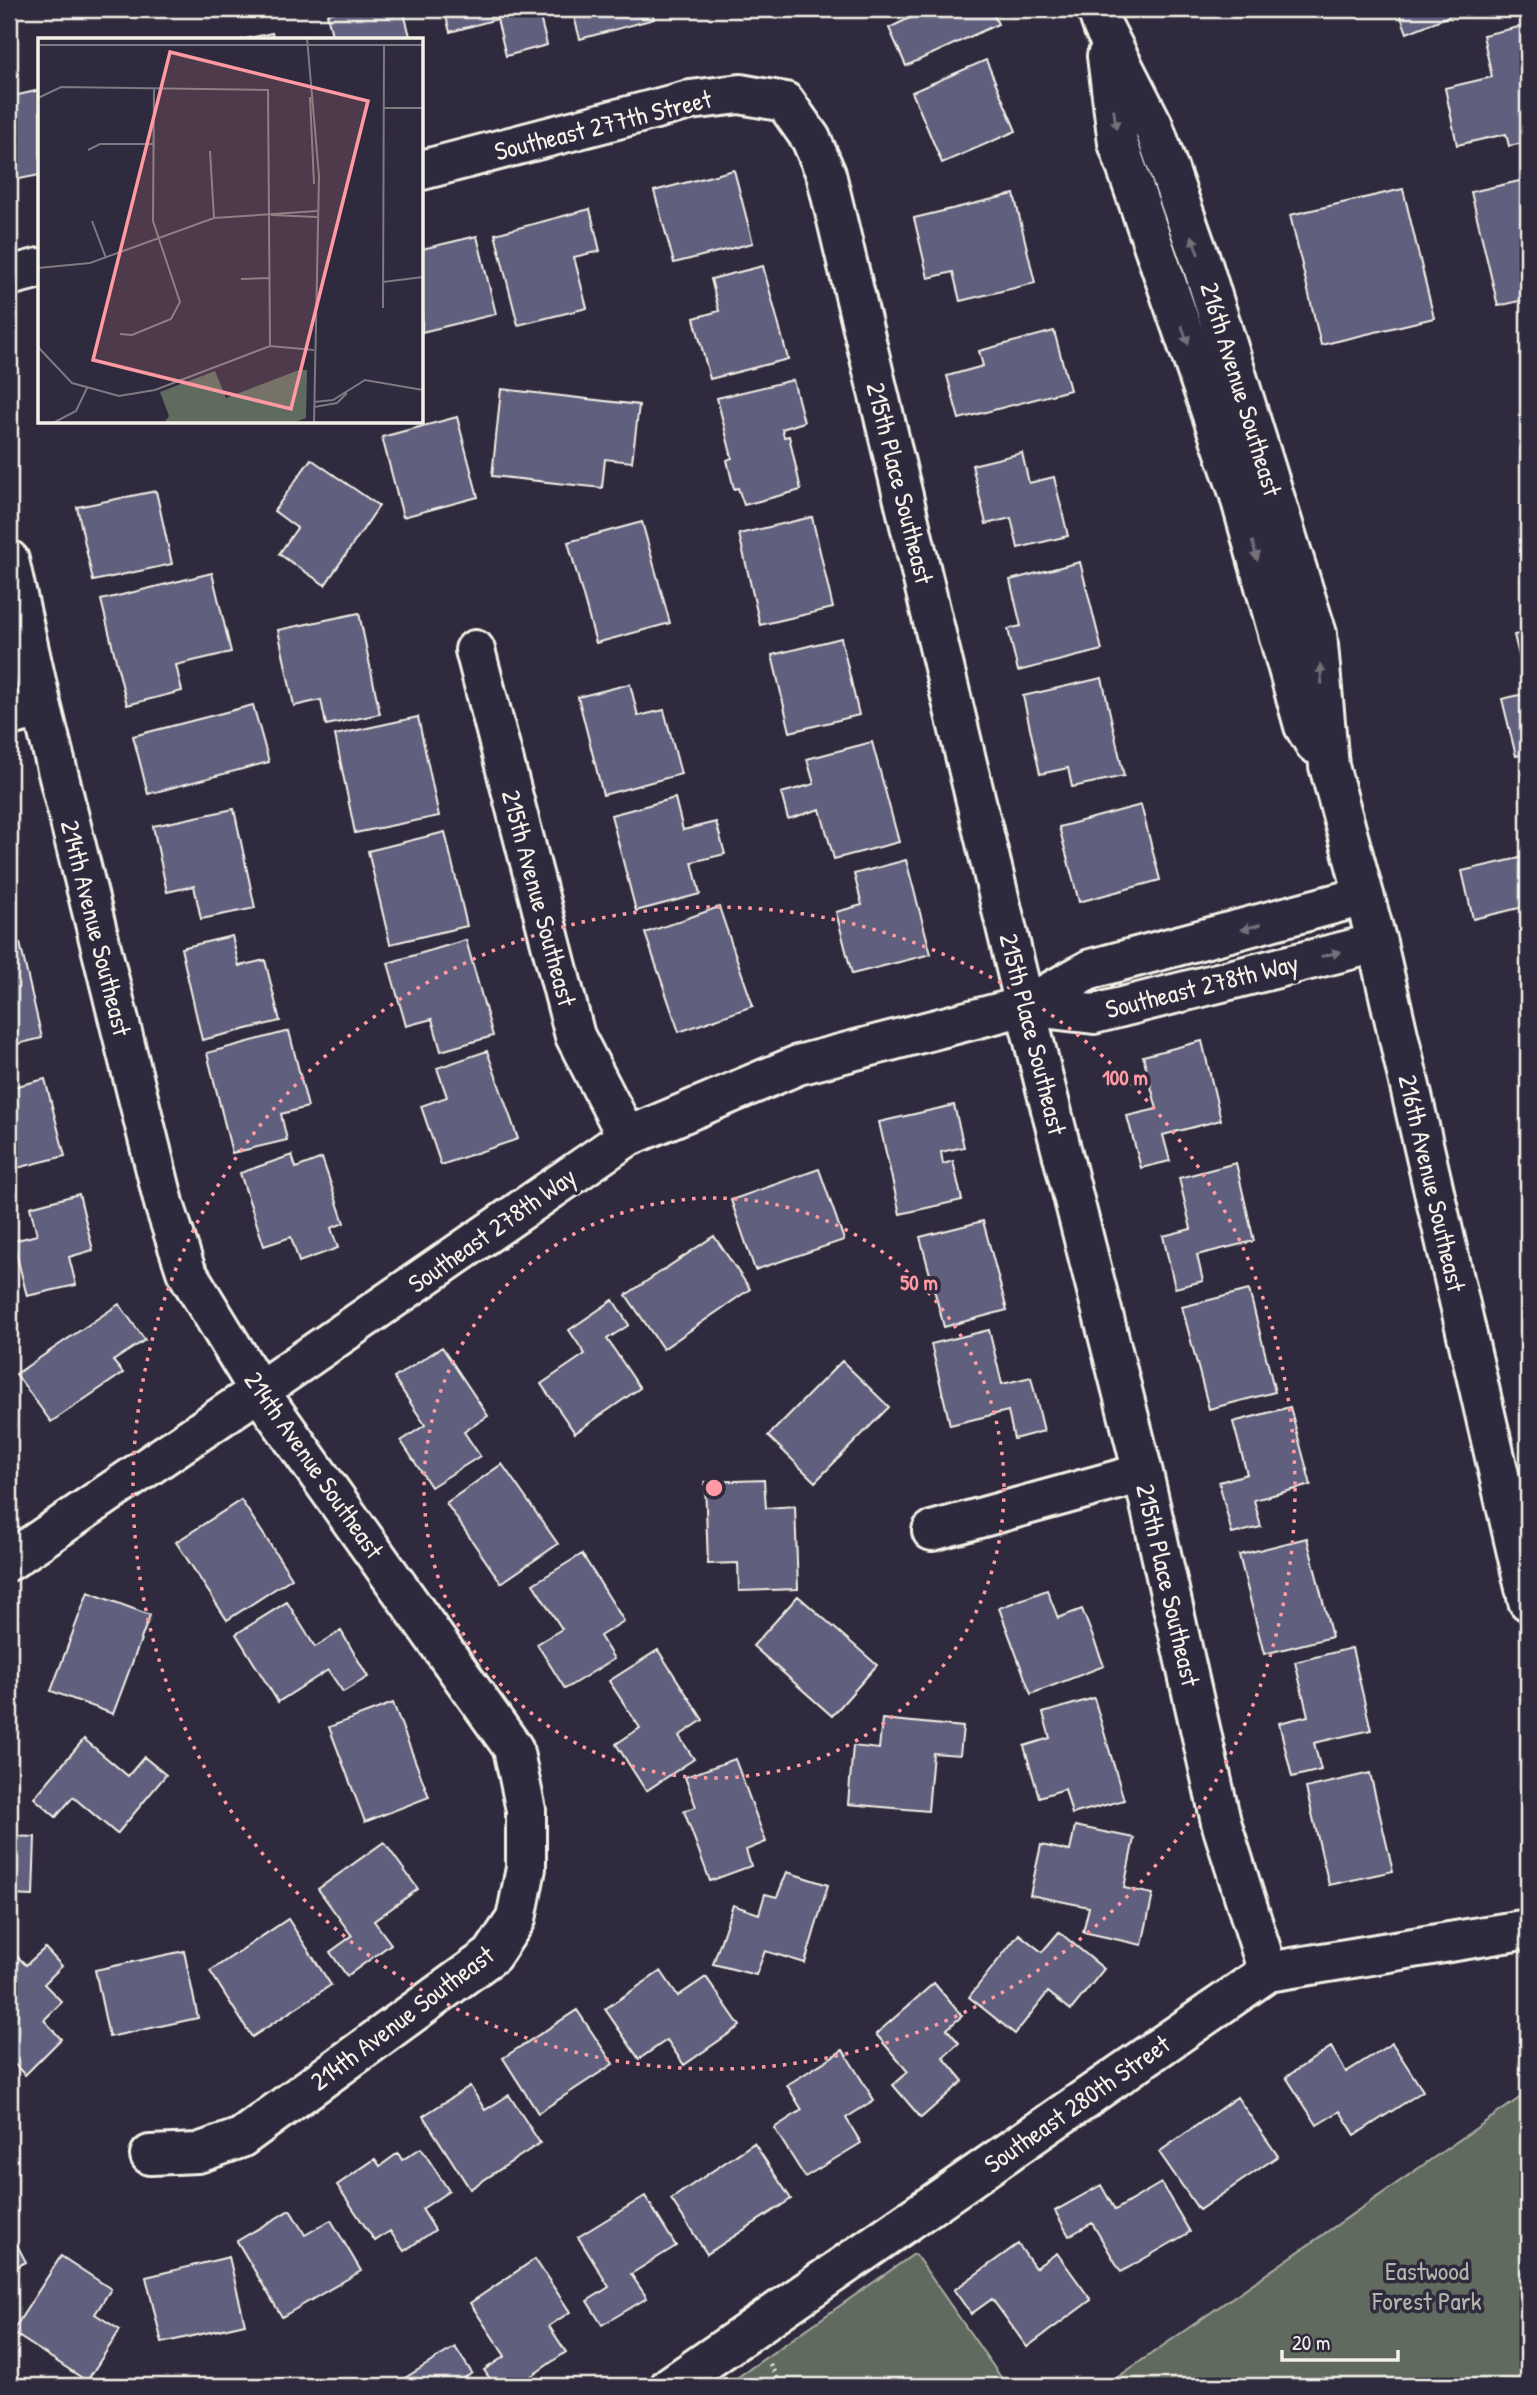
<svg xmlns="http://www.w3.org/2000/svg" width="1537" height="2395" font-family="'Patrick Hand',sans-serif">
<rect width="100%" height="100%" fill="#2f2a3d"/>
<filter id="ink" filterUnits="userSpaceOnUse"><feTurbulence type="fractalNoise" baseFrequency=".0143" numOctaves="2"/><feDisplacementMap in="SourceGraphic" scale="14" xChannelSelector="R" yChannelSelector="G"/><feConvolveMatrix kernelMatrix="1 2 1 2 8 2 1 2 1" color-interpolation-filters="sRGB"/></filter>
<g filter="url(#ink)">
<!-- green -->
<path fill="#606b5f" stroke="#aaaea4" stroke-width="2" d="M1528,2094V2386H1105L1524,2095Z
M915,2254L1007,2386H725L914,2254Z"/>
<!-- building -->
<path fill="#61617e" stroke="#f4f1e8" stroke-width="2" d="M348,9H403L411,40H333L327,14Z
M444,9H538L547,45L506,56L497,19L450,32Z
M572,9H651L654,19L580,39Z
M921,9H991L998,24L906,66L889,28L922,12Z
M1398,9H1461L1462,11L1407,33Z
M1528,25V142L1509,146L1506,134L1457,145L1445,88L1492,77L1483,35Z
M272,33L274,40H240Z
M986,60L1016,131L942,163L912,92Z
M40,90V175L9,181V97Z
M734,170L753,243L674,263L654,191Z
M1528,179V299L1498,306L1471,192Z
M1403,189L1434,318L1321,345L1290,215Z
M1014,194L1035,283L960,301L953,272L928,278L914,218Z
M590,209L600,251L574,257L587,308L518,325L495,234Z
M477,236L496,314L422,332V249Z
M763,266L788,359L710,379L694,318L719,311L711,279Z
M1054,331L1070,390L959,419L947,376L983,366L979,351Z
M793,380L804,422L782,429L784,437L789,436L801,490L744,505L738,488L734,489L727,460L732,458L717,398Z
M501,389L639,405L632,462L605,459L602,488L492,476Z
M457,417L478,497L403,517L382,437Z
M1022,453L1029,483L1054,477L1068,536L1018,548L1011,518L986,524L972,465Z
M311,459L379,506L325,585L279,554L297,528L274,511Z
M156,491L172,564L93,581L77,507Z
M812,517L833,608L760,625L739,534Z
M642,522L670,623L596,643L568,542Z
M1080,562L1102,650L1018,671L1008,629L1021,626L1010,580Z
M212,573L231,652L176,665L182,691L127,705L101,600Z
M359,613L380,714L326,725L321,700L294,706L278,630Z
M1528,632V692L1514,635Z
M841,638L859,715L790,732L772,655Z
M1102,678L1124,776L1072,787L1068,768L1040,774L1023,696Z
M630,684L638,716L664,710L681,774L603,795L578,697Z
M1528,693V753L1516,756L1502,699Z
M253,705L269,762L148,794L133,736Z
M418,717L439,816L355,833L335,735Z
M872,742L899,842L834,859L820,809L788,819L781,793L814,784L807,759Z
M675,798L683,830L716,822L725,854L692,862L700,894L636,911L611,815Z
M1141,805L1160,880L1079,902L1059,827Z
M234,809L255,908L201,919L194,886L167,892L153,826Z
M445,832L467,926L390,944L368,851Z
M1528,856V906L1473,919L1462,871Z
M906,860L931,954L852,974L836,912L862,905L854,874Z
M719,907L753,1006L679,1032L645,933Z
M232,936L239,966L265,960L280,1021L202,1040L181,948Z
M466,940L493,1036L441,1051L432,1019L406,1026L388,963Z
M20,943L42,1038L9,1046V945Z
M289,1031L308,1107L281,1114L287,1140L232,1153L207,1053Z
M1202,1041L1221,1120L1163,1135L1170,1161L1141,1168L1127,1116L1157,1109L1143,1056Z
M487,1051L518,1139L441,1165L421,1106L447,1097L437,1068Z
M45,1079L65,1156L9,1170V1088Z
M954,1105L964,1147L941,1152L943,1164L953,1161L962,1200L900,1214L879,1122Z
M292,1155L296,1168L322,1158L344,1223L331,1228L338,1248L299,1262L291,1237L264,1246L240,1173Z
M1236,1163L1254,1241L1197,1255L1203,1281L1175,1288L1163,1236L1191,1229L1179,1178Z
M819,1169L844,1240L755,1270L731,1200Z
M79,1194L93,1250L69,1257L76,1285L27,1296L13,1241L37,1235L30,1207Z
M983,1221L1007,1310L944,1327L920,1237Z
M714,1236L750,1289L663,1349L626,1295Z
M1249,1290L1275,1392L1209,1409L1182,1307Z
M613,1300L629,1325L607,1339L640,1388L575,1433L541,1384L585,1354L569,1330Z
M119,1304L145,1340L113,1361L123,1373L51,1422L16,1374Z
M989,1330L1002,1384L1031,1377L1044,1431L1014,1439L1008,1411L950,1425L931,1344Z
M442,1347L488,1416L464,1432L480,1456L431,1487L401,1441L425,1425L394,1378Z
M842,1361L889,1407L815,1482L768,1436Z
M1290,1407L1311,1485L1254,1500L1261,1527L1232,1534L1219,1482L1247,1474L1233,1422Z
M502,1464L558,1544L501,1583L446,1503Z
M764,1480L766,1508L795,1506L798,1589L739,1591L738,1563L708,1564L705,1482Z
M241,1500L292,1578L227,1620L176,1542Z
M1307,1538L1332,1637L1264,1654L1239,1555Z
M582,1554L624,1621L600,1636L614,1659L565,1689L537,1644L562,1629L533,1584Z
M1047,1590L1058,1618L1082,1609L1104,1666L1031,1694L999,1608Z
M88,1592L150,1615L113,1714L51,1691Z
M798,1596L877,1665L832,1716L753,1646Z
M287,1602L315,1647L341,1631L368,1677L343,1692L328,1670L278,1702L236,1634Z
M1352,1648L1371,1730L1314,1743L1321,1770L1292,1777L1279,1723L1308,1716L1295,1662Z
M658,1650L703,1720L679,1736L694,1759L646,1791L616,1744L640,1728L609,1681Z
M1094,1698L1124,1800L1072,1814L1065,1789L1039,1797L1024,1746L1050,1738L1043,1713Z
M393,1703L429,1797L365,1822L329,1727Z
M882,1719L963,1727L960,1755L933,1753L928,1811L848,1804L853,1746L879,1749Z
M84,1739L128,1776L144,1757L166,1775L117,1834L73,1797L56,1817L34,1798Z
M735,1759L766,1842L746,1850L751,1866L710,1881L684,1811L696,1807L685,1777Z
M1370,1773L1393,1871L1329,1885L1306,1788Z
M1075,1826L1134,1838L1124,1888L1153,1894L1142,1945L1083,1932L1089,1907L1030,1895L1041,1845L1070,1851Z
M9,1836L35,1837L33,1896L9,1895Z
M384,1842L418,1889L374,1921L391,1944L347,1976L330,1952L352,1936L318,1889Z
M787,1872L828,1885L805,1963L765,1951L756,1975L713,1964L733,1905L759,1914L765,1894L777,1897Z
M288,1919L331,1985L252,2037L210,1971Z
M1059,1932L1104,1969L1071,2010L1048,1992L1015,2034L969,1997L1019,1934L1042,1952Z
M9,1948L26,1965L45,1948L62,1966L44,1984L62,2002L44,2020L61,2039L25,2075L9,2059Z
M184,1951L198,2018L109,2037L95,1970Z
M661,1971L678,1996L706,1977L740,2026L684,2065L667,2040L639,2059L605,2009Z
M934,1983L962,2016L947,2029L959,2043L943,2057L963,2081L921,2118L893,2085L908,2072L876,2034Z
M577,2010L613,2064L538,2113L503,2058Z
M1392,2043L1423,2091L1355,2135L1340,2111L1317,2125L1286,2077L1331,2047L1346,2072Z
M843,2050L874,2100L846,2118L861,2143L805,2177L774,2128L802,2110L787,2085Z
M470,2086L485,2110L509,2095L540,2143L470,2189L423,2116Z
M1237,2097L1278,2156L1199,2210L1159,2152Z
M754,2143L791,2199L707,2254L671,2199Z
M421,2148L449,2191L422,2209L435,2230L404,2251L390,2231L375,2241L337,2185L375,2159L380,2166L398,2153L402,2160Z
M1161,2183L1190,2232L1121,2272L1092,2223L1069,2236L1055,2211L1101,2185L1115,2210Z
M645,2196L676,2246L631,2274L647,2298L602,2325L587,2301L609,2287L578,2237Z
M290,2210L305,2235L331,2220L361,2271L282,2317L237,2241Z
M9,2230L26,2262L9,2271Z
M1018,2244L1035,2268L1057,2253L1091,2300L1027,2347L992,2299L971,2314L954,2290Z
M61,2256L111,2289L95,2314L120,2330L87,2381L12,2332Z
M229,2257L245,2324L162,2343L146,2277Z
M535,2259L570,2312L549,2326L566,2352L517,2386H495L484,2370L505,2356L470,2303Z
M455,2347L472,2373L452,2386H392Z"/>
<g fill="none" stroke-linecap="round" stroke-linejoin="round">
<defs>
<path id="minor" d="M422,170L690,100L740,94L785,102L811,139L826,174L1025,1006L1143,1473L1221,1822L1268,1972
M9,276L40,268
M9,560L42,708L165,1207L186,1271L259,1391L513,1748L526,1810V1868L516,1919L492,1955L241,2138L198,2153L150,2155
M475,650L575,1036L627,1137
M9,716L42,708
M1025,1006L1094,1014L1377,943
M932,1531L1143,1473
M9,1561L259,1391L627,1137L798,1065L1025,1006L1091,969L1364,896
M670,2386L1268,1972L1528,1929"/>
<path id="tertiary" d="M1097,9L1103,27L1153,125L1203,267L1317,634L1329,766L1377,943L1528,1601
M1107,56L1118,143L1239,493L1304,726L1315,744"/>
</defs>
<!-- minor casing -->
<use href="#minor" stroke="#f4f1e8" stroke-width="44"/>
<!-- tertiary casing -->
<use href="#tertiary" stroke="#f4f1e8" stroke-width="44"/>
<!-- path -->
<path stroke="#f4f1e8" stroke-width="4.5" stroke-dasharray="2 5" stroke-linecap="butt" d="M770,2364L781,2386"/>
<!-- minor -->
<use href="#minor" stroke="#2f2a3d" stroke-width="38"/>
<!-- tertiary -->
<use href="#tertiary" stroke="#2f2a3d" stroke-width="38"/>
</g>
<!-- one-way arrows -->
<defs><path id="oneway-solid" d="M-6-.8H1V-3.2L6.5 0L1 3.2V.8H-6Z" transform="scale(1.75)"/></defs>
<g fill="#747079">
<use href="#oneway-solid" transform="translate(1115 119) rotate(82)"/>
<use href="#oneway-solid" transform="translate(1195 245) rotate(-109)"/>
<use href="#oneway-solid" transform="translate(1185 335) rotate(71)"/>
<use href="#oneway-solid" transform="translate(1255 551) rotate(75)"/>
<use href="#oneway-solid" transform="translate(1321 674) rotate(-95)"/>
<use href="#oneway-solid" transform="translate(1251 927) rotate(165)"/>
<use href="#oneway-solid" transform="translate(1331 954) rotate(-14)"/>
</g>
</g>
<!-- distance rings -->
<g fill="none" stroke="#ff9aa2" stroke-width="3.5" stroke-dasharray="3.5 7">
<circle cx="714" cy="1488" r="290"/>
<circle cx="714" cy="1488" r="581"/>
</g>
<g text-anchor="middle" stroke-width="7" stroke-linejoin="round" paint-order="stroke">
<!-- street labels -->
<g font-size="26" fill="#f4f1e8" stroke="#2f2a3d">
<text transform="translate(603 125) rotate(-14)" y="9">Southeast 277th Street</text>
<text transform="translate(1241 389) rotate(73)" y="9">216th Avenue Southeast</text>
<text transform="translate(900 483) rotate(76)" y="9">215th Place Southeast</text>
<text transform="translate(539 898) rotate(75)" y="9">215th Avenue Southeast</text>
<text transform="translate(96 928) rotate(76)" y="9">214th Avenue Southeast</text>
<text transform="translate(1202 986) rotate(-14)" y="9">Southeast 278th Way</text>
<text transform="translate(1033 1034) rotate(76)" y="9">215th Place Southeast</text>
<text transform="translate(1432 1183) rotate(77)" y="9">216th Avenue Southeast</text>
<text transform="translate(492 1230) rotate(-35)" y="9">Southeast 278th Way</text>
<text transform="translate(314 1465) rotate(55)" y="9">214th Avenue Southeast</text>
<text transform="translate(1168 1585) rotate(77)" y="9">215th Place Southeast</text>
<text transform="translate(402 2018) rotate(-37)" y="9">214th Avenue Southeast</text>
<text transform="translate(1077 2104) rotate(-35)" y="9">Southeast 280th Street</text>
</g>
<!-- park labels -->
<g font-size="26" fill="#b1b5aa" stroke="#2f2a3d">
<text x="1427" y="2280">Eastwood<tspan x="1427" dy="30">Forest Park</tspan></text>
</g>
</g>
<!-- overview -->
<g transform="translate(38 38)">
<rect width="385" height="385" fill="#2f2a3d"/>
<path d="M261,332H269L268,380L255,385H126L131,378L122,354L177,333L188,360Z" fill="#606b5f"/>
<path fill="none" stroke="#7e7a81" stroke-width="2" d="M269,0L281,138L276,385M0,7H385M272,59L276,146M0,60L23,49L230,52L232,308M346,70H385M50,112L62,106H115M172,113L176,180M233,177L279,179M54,183L68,220M0,230L52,225L176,180L279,173M203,241L232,240M345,244L385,239M345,270L346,8M82,296L94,297L133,281L142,264L115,183L116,50M0,309L34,345L81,358L117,352L232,308L276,312M276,364L295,362L327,342L385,352M276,369L299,365L309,355M15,385L38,373L49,350"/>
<path fill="#ff9aa2" fill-opacity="0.15" stroke="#ff9aa2" stroke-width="3.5" d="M132,14L330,63L253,371L55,322Z"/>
<rect width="385" height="385" fill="none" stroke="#f4f1e8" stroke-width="3.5"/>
</g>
<circle cx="714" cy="1488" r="10" fill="#ff9aa2" stroke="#2f2a3d" stroke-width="3.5"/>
<g font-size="21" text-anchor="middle" font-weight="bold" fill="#ff9aa2" stroke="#2f2a3d" stroke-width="7" stroke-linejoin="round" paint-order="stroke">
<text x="1125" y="1085">100 m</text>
<text x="919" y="1290">50 m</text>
</g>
<!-- margin -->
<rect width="1537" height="2395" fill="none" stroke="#2f2a3d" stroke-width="35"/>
<rect x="18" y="18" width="1502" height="2360" fill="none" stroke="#f4f1e8" stroke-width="2.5" filter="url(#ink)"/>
<!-- scale -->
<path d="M1282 2350v10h116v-10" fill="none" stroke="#f4f1e8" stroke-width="3.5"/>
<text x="1292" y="2350" font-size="21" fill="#f4f1e8" stroke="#2f2a3d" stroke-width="5" paint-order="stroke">20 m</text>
</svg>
